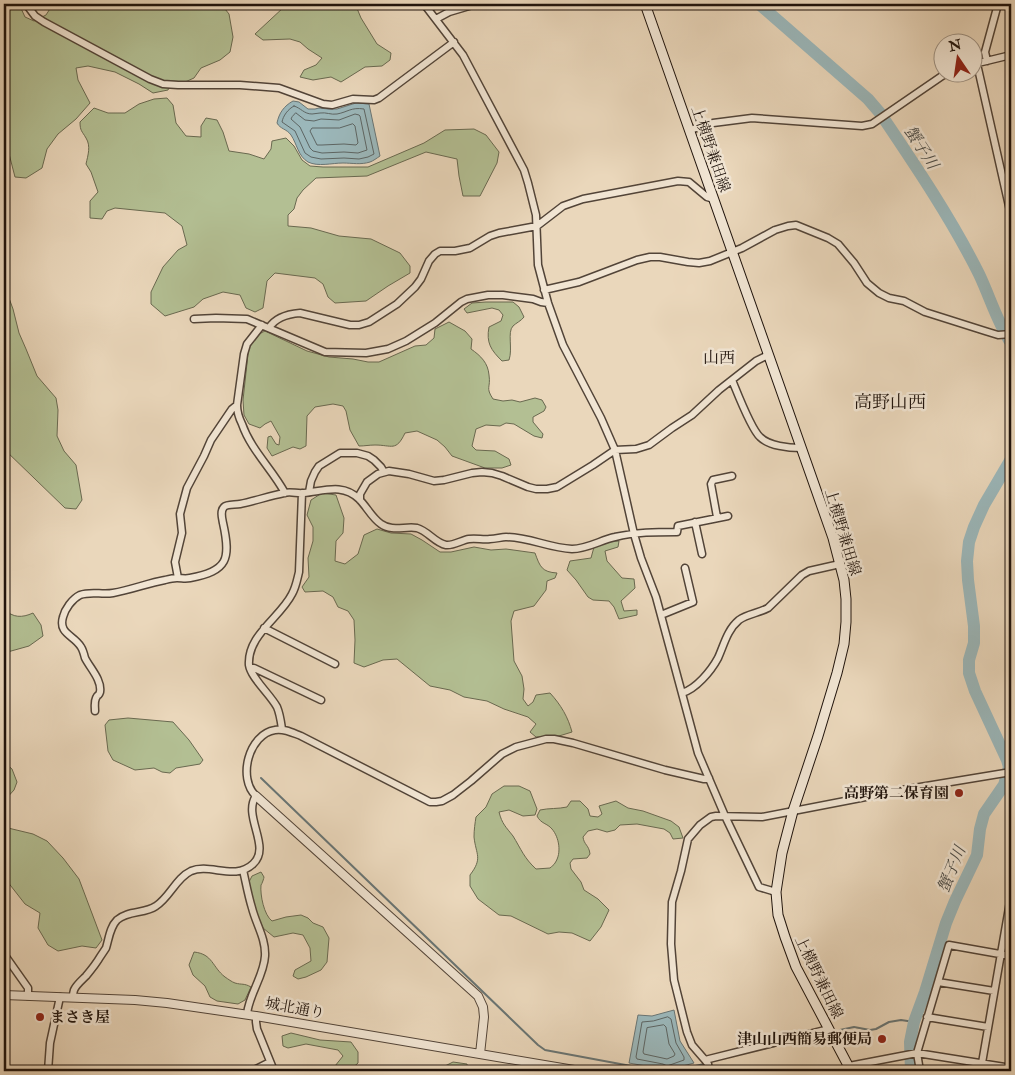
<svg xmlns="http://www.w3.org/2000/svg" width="1015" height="1075" font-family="'IM FELL Double Pica','Noto Serif JP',serif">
<rect width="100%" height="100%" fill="#ead7bb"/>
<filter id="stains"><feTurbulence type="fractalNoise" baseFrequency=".004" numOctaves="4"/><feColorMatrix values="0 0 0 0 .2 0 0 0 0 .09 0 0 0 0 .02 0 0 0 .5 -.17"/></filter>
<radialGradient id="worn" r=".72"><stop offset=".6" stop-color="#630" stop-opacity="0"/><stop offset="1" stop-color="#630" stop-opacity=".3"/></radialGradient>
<!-- green -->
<path fill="#b3bf93" stroke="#696950" d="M4,4H19L25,17L34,21L46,15L53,4H221L229,14L233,37L230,52L220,60L201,68L194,78L185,82L172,81L168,90L153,93L139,84L115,72L88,66L76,68L78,80L90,103L76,119L58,134L47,149L42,168L26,178L15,177L7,146L4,142V24C8,18 8,10 4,4Z
M290,4H340L356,6L361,18L377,44L391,53L390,60L382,66L365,67L341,82L331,77L313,80L300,77L304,70L316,65L322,58L308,49L300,42L290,39L263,40L255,34L284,7Z
M167,98L173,105L176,123L186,136L201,137V126L206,118L217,120L223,132L229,151L249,154L264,159L271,149L272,141L286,138L294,146L302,160L310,166L323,167H368L424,143L445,130L474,129L486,135L499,152L497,163L480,196H463L459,176L457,159L426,152L367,176L316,178L303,190L297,198L294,209L288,215V226L311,228L339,236L371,239L400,253L410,266V273L388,286L366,301L335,303L328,297L323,284L315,278L275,273L267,281L263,308L255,312L246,308L240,295L223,292L203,299L194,307L165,316L151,304V292L163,267L178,250L187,245L182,226L165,213L115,208L107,211L102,219L90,218V201L98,192L91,172L86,164C88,155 91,146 86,138C82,131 80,131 80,122L94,108L108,113H125L139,104L154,99Z
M4,288L6,290L13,309L19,333L26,349L37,376L56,398L58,410L57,436L64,451L76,465L82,500L76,509L65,508L4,449Z
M486,302H513L519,307L524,317C521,321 516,323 513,326C507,332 513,349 509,360L502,361C491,350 486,343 489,327L501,321L503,315L499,310L492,308L467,313L464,309L472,303Z
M449,322L465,331L472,339L471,349C481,356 488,363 489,375C491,388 485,387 493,399L503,401L512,400L520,402L535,398L542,400L546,407L544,411L533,417V422L543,434L542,438L534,436L514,424L506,423L500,426L486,425L476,429L472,446L476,450L495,451L509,459L511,465L502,468H485L452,456L445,447L437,440L417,431L405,433C396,452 392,445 375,445C369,445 365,446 359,446L350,430L346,411L343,406L333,404L315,407L307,416L306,446L300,449L293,447L272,456L267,448L268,437L271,436L276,444L279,445L280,437L271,421L265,424L260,428L249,424L244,415L243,400L249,345L259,334L265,331L307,351L329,357L353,359L368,362H379L415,346L426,345L434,338L435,329Z
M322,493L336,495L344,518L343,533L336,541L335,561L345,564L358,554L364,535L377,529L391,533L411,534L422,540L440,552H451L474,547L491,550L506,549L535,553C540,567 542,572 557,573L555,578L547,581L546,590L534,606L514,611L511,621L514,661L522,676L524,689L523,699L528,706L533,702L536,695L550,693C561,705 568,717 572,732L559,736L536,737L530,732L536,724L528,717L504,709L487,701L464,697L450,690L430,686L397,659L383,660L364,667L354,663L355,640L354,620L348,611L338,607L333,597L323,591L305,592L302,587L309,577L308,558L313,541V527L307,515L311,500Z
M609,541H619L618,547L605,551L607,561L622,578L634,579L635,588L621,601L624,611L637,610V615L619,619L614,607L609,601L593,600L588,597L576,580L567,570L570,561L591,558L594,547Z
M4,609C13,618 22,618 33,613L41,625L43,636L29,646L4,653Z
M128,718L173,722L189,740L203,760L200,764L176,768L170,773L162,772L154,768L135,770L113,760L108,751L105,725L109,720Z
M4,762L12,769L17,782L14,790L4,801Z
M504,786H519L530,791L537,809L535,815L523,816L509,810L499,812C502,824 506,827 513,836C521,849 524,858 536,869L550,868C552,866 554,865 555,863C562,853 559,837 552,829C547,823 541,824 537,816L540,810C549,808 558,809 567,807L571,801H580L588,809L590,816L598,817L602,814L599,806L616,801L628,808L643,811L671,821L679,827L683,838L673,839L670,833L664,829L637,824L620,825L615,830L607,832L597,829L588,831L583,837C584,845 589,845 590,854L587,858L573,859L570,863L571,869L581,882L584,890L598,899L609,910L601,927L590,941L572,933L559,932L548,934L511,916L499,915L478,899L470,886V875C483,858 476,855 474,837C474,830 475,823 476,817L486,807L492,794Z
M4,827L33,834L47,841L63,858L79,879L102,940L96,948L82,946L58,951L48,945L38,928L40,913L25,904L7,881L4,880Z
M261,872L264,877C264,878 262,884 261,885C260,895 264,915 272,921L286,917L301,915L308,918L313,923L323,927L329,938L327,962L321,970L306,977L298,979L293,976L295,970L311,961L310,948L303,935L293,933L274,937L263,928L255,910L249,882L252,876Z
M194,952C213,954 212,967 225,977C228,979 232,982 235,983C242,985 244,983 251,987L245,1000L238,1004L217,1001L210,997L205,986L193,975L189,965Z
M291,1033L320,1040L351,1042L358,1052V1063L349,1071H331L343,1056L338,1050L306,1044L288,1048L283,1046L282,1036Z
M453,1062L467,1064L468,1071H442L445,1066Z"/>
<!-- water -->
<path fill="#9bb7ba" stroke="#697574" d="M293,101L299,102L308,109H315L319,108L328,109H337L356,103L369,104L380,156C377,158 373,161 370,162C361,165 352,163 343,163C332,163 318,167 308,162C298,156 297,144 291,135C287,129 280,129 277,123C279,113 284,106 293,101Z
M674,1010L680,1041L694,1063L668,1070L629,1063L638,1015L652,1016Z"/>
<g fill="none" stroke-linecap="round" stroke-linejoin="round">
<!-- shore -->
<path stroke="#5d6563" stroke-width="1" d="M294,106C301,108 304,114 312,114C315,114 317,113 320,113C326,112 331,115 337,114C348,112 351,107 364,109L374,154L368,157L359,159L344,158L321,159L311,157L305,153L295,131L282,122C283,116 288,109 294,106Z
M296,113L305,120L314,121L321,119L339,120L355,114L359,115L360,116L367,150L358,153L344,152L322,153L313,151L310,148L300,127L291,119L292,117Z
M353,124L355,126L358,143L356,145L344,144L322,145H317L310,131L312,128H339Z
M668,1017L671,1019L676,1043L684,1057V1060L667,1066L663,1064L637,1059L636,1057L642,1022L653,1021Z
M664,1025L666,1027L669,1044L675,1054L674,1056L667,1059L644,1054L643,1052L647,1028Z"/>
<!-- stream -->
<path stroke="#697574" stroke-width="2" d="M261,778L538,1045L545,1050L658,1071
M840,1030L854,1027L870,1030L876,1029L889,1022L901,1020L914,1022
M762,1049L823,1035
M674,1071L704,1064"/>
<!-- river -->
<path stroke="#9bb7ba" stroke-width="12" d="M759,4L868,99L880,113C915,165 951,218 979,274C990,297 997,322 1011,343
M911,1071L910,1042L914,1022L925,992L946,923L955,901L977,855L980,829L984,814L1004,785L1009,767L1007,760L975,691L969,673V660L974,643V626L968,580L967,561L969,542L974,527L984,505L1011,459"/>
<defs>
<path id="minor" d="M26,4L35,16L44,22L150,79L163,84L178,85H240L279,88L323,104L332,105L353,99L374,100L379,98L454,42
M424,4L463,55L524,170L528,183L536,215L538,265L548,303L563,345L601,418L615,450L634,534L641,558L656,597L698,753L725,816L759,887L776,892
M436,19L449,12L476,4
M987,61L985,52L998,4
M974,64L1011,55
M977,64L1011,215
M690,130L713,123L752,118L862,126L872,124L942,76L950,72
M544,290L579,282L637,260L650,257H660L688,262L699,263L710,261L742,248L775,230L788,226L796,225L828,238L838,244L854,263L867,283L879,293L889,298L904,301L925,312L985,331L998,335L1011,334
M194,319L216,318L247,319L325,352L366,353L388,349L406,341L435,323L461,302L467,299L488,295H503L533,299L541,302L548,303
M262,325L247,344L244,354L237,405C237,412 239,418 242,424C251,450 272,469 285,493
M269,328C275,318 288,314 300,313L350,325H359L369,322L397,304L415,287L421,279L429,261L435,254L440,251H455L470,248L490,236L499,233L537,226L563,206L583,199L678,181L689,182L707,197L714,199
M732,380C737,392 751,429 760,437C769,446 789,448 801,448
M309,492L311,481L315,472L319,466L340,453H357L368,456L374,460L381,467L384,472
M360,500V494L367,482L378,474L389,471L409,474L434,481L444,480L472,473L482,472L492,473L502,476L528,487L536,489H547L557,487L593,465L615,450L636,449L649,445L672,428L692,415L719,390L756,361L768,355
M717,517L711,484L713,480L732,476
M695,522L702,554
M178,578L175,562L182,533L180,514L187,488L204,456L211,440L232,409L237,405
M661,615L693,602L685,568
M264,628L335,664
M250,668H254L321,700
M682,693C696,689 711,671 718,658C724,645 727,630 739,620C747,614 759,613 768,608L802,575L809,571L840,564
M95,711C95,707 94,702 96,698C99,692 98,698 100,692C102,680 90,668 85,658C84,654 83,650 81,647C74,635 58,634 63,617C65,609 72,599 80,595C91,591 102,595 113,593C131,590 148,583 165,580C169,579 174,578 177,578C182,578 185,579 190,578C228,571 231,559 223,523C222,518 220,511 224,507C227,504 235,505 240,504C255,501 269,496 284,493C291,491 297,494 304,493C324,491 343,483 359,499C367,507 372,518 381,524C392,532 405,526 417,528C428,531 435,543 446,545C453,546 462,540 469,539C477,538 483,540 490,539C496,539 501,537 506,537C529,537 549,548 572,549C587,549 601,540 615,537C636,532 656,532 677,532L678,526L728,516
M282,729C281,722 280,714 277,707C270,694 251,678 249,665C247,635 280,618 292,594C296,587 297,580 299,572L302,493
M243,870C246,883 248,895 252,908C256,924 266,939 265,956C264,976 249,994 247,1014
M4,954L28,988V996
M938,982L994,991
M73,997C73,995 73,993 74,990C76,985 82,980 86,976C91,970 96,964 100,957C102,954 104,951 106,948C109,938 110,927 117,920C128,910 145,914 156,906C170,897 176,878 191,871C210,863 235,881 253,864C272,847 242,816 256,796C237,778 249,734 275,730C284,728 293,733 301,736L430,802H436L442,801L453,795L471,781L502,754L516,747L546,739H554L573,743L665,770L704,779L709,778
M256,1016V1022L257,1029L274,1071
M927,1017L988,1027
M829,1029L705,1060L692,1045L687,1032L674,980L671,944L672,902L681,871L688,839L700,825L711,817L716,816L762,817L902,790L1011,772
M705,1060L708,1064L709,1071
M982,1063L1011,896
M849,1066L917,1053L1011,1068
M48,1071L50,1043L60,997
M252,1071L270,1062
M920,1071L917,1053L949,945L1011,956"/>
<path id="tertiary" d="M256,796L478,996L483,1007L484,1017L480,1054
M4,995L135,1000L167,1003L256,1016L580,1071"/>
<path id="secondary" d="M645,4L833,538L844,580L846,599V622L844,644L837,673L818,736L793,811L782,853L776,892L778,915L785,937L796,967L851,1071"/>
</defs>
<!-- minor casing -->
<use href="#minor" stroke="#524438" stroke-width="9"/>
<!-- tertiary casing -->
<use href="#tertiary" stroke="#524438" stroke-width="10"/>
<!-- secondary casing -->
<use href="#secondary" stroke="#1f130c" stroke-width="11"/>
<!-- minor -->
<use href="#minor" stroke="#f1e5d3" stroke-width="6"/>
<!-- tertiary -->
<use href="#tertiary" stroke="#f1e5d3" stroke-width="8"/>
<!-- secondary -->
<use href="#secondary" stroke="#f1e5d3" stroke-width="9"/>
</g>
<!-- markers -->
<g fill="#8f2418" stroke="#f1e5d3" stroke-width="2">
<circle cx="959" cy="793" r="5"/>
<circle cx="40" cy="1017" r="5"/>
<circle cx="882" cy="1039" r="5"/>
</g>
<g text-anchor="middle" stroke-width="5" stroke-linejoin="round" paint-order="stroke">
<!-- street labels -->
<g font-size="15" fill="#1f130c" stroke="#f1e5d3">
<text transform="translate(711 149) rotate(71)" y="5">上横野兼田線</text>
<text transform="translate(843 532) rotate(73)" y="5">上横野兼田線</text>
<text transform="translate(819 977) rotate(64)" y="5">上横野兼田線</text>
<text transform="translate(295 1008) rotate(10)" y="5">城北通り</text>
</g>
<!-- poi labels -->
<g font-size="15" font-weight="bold" fill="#1f130c" stroke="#f1e5d3" text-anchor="end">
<text x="949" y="798">高野第二保育園</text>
<text x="50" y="1022" text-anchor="start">まさき屋</text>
<text x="872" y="1044">津山山西簡易郵便局</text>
</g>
<!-- water labels -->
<g font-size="16" font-style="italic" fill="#4a4c49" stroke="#f1e5d3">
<text transform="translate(922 147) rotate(57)" y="6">蟹子川</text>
<text transform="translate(951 869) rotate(-68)" y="6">蟹子川</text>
</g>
<!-- neighbourhood labels -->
<g font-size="16" fill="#1f130c" stroke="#f1e5d3">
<text x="719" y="363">山西</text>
</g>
<!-- quarter labels -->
<g font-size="18" fill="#1f130c" stroke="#f1e5d3">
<text x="890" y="408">高野山西</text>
</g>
</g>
<!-- margin -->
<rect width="1015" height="1075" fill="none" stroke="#ead7bb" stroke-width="20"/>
<rect x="5" y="5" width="1005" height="1065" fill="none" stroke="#1f130c" stroke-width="2.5"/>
<rect x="10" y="10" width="995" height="1055" fill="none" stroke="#1f130c"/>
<!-- north arrow -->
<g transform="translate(958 58) rotate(347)"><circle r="24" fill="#f1e5d3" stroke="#9d9183"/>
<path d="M0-4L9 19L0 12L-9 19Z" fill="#8f2418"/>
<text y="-8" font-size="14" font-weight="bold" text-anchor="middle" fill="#1f130c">N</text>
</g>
<rect width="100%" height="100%" filter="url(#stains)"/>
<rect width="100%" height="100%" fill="url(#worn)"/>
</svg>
